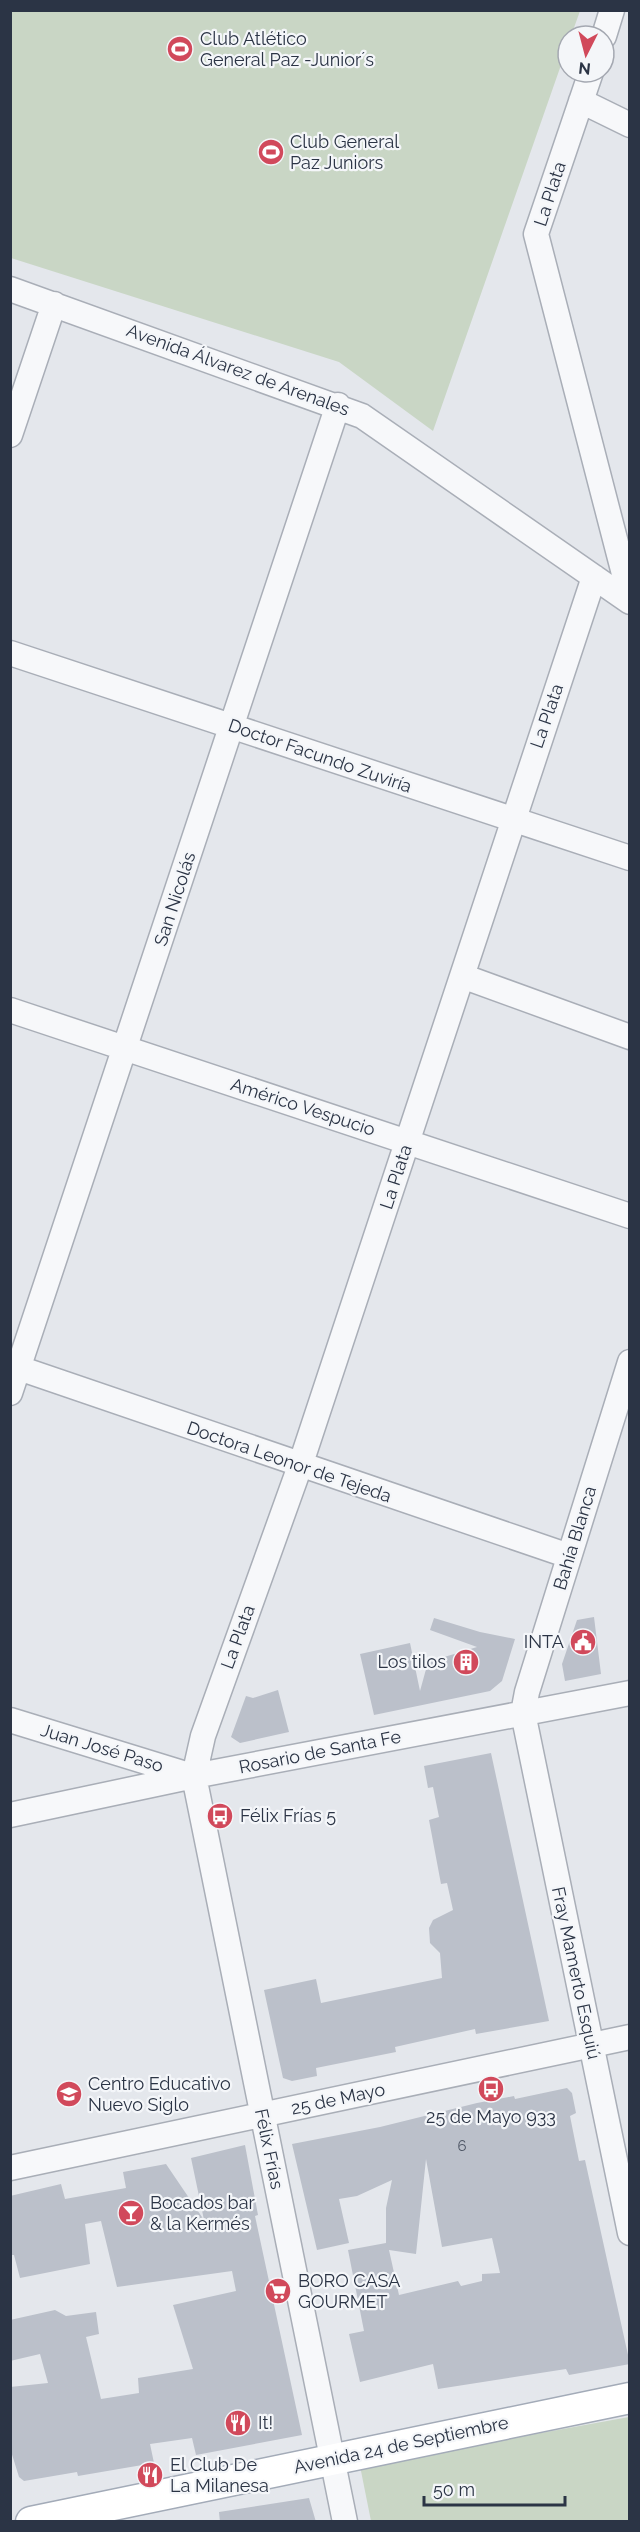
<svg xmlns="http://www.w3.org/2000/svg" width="640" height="2532" font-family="Raleway,sans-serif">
<rect width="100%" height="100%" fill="#e4e7ec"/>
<!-- green -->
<path fill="#c9d6c5" d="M11,10L580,11L571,36H568V45L433,431L339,362L11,258Z
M629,2417V2521H371L360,2466Z"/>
<!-- building -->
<path fill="#bbc0ca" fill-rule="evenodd" d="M594,1617L601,1674L565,1681L562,1664L577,1620Z
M434,1618L480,1632L515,1639L502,1681L490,1691L374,1715L360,1654L410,1643L420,1691L428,1662L477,1647L430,1630Z
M278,1690L289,1732L240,1743L231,1737L246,1696L253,1698Z
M491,1753L549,2021L476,2034L475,2029L395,2047L396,2052L316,2068L317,2076L292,2081L283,2078L264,1990L316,1979L321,2003L442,1978L440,1953L430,1943L429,1928L433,1920L453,1910L447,1883L441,1884L429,1820L439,1817L433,1787L428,1788L424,1766Z
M567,2088L572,2093L576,2113L570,2116L579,2161L585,2160L630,2364L569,2375L566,2369L438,2389L433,2364L360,2382L349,2334L364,2331L348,2250L386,2243V2208L392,2180L357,2196L339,2199L349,2243L317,2250L292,2144L380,2127L477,2103L514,2096L515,2099ZM426,2159L442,2247L492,2238L500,2273L482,2274V2281L461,2286L458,2281L399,2295L389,2250L416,2254Z
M245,2145L258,2215L255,2216L302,2435L196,2455L192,2438L150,2444L154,2463L78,2476L77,2472L24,2481L19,2477L10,2448V2387L48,2383L40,2354L10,2361V2320L55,2310L66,2316L96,2312L99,2334L86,2337L101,2399L139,2393L138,2378L193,2369L173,2305L236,2291L232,2271L117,2287L101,2221L85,2224L90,2264L20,2278L14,2255H10V2196L61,2184L65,2199L126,2188L123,2172L166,2164L204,2220L191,2158Z
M309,2498L316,2522H220L219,2512Z"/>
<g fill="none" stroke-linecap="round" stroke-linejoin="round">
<defs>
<path id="minor" d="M604,36L612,10
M591,72L536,234L630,597
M581,101L630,125
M10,289L362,416L630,602
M10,435L54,304
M10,653L630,858
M462,976L630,1037
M10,1010L630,1216
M630,1362L527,1692L523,1713L630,2233
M10,1365L569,1556
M10,1393L338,405
M10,1720L192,1776
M10,1815L194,1776L630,1693
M10,2168L630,2037
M345,2522L194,1776L203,1736L300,1466L594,577"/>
<path id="major" d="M31,2522L630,2398"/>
</defs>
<!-- minor casing -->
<use href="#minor" stroke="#a9aeb7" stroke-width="27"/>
<!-- major casing -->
<use href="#major" stroke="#a3abb8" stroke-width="33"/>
<!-- minor -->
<use href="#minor" stroke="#f7f8fa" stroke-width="24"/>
<!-- major -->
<use href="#major" stroke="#fff" stroke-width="30"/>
</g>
<!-- icons -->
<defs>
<symbol id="stadium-disc" viewBox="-11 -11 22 22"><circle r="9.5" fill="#d1495b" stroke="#f4f6f9"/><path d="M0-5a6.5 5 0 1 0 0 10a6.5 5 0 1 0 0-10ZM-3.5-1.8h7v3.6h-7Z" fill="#fff"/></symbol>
<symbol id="civic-disc" viewBox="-11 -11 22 22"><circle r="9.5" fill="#d1495b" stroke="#f4f6f9"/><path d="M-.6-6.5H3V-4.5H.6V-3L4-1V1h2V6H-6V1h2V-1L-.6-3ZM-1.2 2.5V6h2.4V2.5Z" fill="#fff"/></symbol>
<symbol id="building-disc" viewBox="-11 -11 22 22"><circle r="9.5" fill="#d1495b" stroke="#f4f6f9"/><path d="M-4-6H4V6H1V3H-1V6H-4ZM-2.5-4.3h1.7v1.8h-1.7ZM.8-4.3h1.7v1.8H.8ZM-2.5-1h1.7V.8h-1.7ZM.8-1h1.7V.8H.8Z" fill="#fff"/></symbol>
<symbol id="bus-disc" viewBox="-11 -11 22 22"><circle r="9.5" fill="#d1495b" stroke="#f4f6f9"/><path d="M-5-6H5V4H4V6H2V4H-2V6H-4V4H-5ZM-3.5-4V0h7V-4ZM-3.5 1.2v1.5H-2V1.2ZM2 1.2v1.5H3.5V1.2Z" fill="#fff"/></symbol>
<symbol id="school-disc" viewBox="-11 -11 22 22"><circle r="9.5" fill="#d1495b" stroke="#f4f6f9"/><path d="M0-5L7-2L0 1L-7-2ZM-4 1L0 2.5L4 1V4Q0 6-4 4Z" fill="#fff"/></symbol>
<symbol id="bar-disc" viewBox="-11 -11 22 22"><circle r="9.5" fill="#d1495b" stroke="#f4f6f9"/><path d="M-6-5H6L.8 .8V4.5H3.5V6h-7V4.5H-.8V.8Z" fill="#fff"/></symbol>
<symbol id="supermarket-disc" viewBox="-11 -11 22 22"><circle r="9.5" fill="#d1495b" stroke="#f4f6f9"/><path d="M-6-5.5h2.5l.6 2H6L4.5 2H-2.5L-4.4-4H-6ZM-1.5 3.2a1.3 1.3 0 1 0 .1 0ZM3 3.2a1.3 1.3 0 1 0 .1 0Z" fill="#fff"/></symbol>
<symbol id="restaurant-disc" viewBox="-11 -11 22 22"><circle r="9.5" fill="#d1495b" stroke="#f4f6f9"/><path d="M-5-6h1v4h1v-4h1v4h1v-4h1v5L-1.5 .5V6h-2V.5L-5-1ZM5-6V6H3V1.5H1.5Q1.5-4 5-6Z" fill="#fff"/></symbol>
</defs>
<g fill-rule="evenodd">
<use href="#stadium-disc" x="165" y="34" width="30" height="30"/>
<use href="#stadium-disc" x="256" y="137" width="30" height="30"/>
<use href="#civic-disc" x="568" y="1627" width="30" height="30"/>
<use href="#building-disc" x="451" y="1647" width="30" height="30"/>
<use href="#bus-disc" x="205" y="1801" width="30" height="30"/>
<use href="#bus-disc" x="476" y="2074" width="30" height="30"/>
<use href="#school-disc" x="54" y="2079" width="30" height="30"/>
<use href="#bar-disc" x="116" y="2198" width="30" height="30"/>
<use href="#supermarket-disc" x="263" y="2276" width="30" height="30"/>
<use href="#restaurant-disc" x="223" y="2408" width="30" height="30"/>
<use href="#restaurant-disc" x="135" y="2460" width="30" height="30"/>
</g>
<g text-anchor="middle" stroke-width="4.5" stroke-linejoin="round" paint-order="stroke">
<!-- number labels -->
<g font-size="15" fill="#4f5766">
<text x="462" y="2151">6</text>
</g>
<!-- poi labels -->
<g font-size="18" fill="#2b3445" stroke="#f4f6f9" text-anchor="start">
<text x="200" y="45">Club Atlético<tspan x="200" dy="21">General Paz -Junior´s</tspan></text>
<text x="290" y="148">Club General<tspan x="290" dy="21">Paz Juniors</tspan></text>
<text x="564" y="1648" text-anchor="end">INTA</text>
<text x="446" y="1668" text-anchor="end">Los tilos</text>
<text x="240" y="1822">Félix Frías 5</text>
<text x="88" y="2090">Centro Educativo<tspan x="88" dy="21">Nuevo Siglo</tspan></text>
<text x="491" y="2123" text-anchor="middle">25 de Mayo 933</text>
<text x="150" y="2209">Bocados bar<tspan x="150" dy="21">&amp; la Kermés</tspan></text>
<text x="298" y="2287">BORO CASA<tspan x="298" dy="21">GOURMET</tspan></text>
<text x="258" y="2429">It!</text>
<text x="170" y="2471">El Club De<tspan x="170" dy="21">La Milanesa</tspan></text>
</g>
<!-- street labels -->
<g font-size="18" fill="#2b3445" stroke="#f4f6f9">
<text transform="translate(550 194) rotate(-72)" y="6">La Plata</text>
<text transform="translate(238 370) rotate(20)" y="6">Avenida Álvarez de Arenales</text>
<text transform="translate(547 716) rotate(-71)" y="6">La Plata</text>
<text transform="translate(320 756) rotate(19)" y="6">Doctor Facundo Zuviría</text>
<text transform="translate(175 899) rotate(-72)" y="6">San Nicolás</text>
<text transform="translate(303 1107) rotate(18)" y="6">Américo Vespucio</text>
<text transform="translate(396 1177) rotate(-72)" y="6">La Plata</text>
<text transform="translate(289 1462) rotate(19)" y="6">Doctora Leonor de Tejeda</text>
<text transform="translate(575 1538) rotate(-73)" y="6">Bahía Blanca</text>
<text transform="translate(238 1637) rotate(-70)" y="6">La Plata</text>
<text transform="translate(102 1748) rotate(17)" y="6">Juan José Paso</text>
<text transform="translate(320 1752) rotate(-11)" y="6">Rosario de Santa Fe</text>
<text transform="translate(576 1973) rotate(78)" y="6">Fray Mamerto Esquiú</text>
<text transform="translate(338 2099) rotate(-12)" y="6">25 de Mayo</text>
<text transform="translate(269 2149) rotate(78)" y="6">Félix Frías</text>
<text transform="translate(401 2445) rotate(-12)" y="6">Avenida 24 de Septiembre</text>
</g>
</g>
<!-- border -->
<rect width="640" height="2532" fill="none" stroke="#2b3445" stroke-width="24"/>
<!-- north arrow -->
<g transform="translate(586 54) rotate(186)"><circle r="28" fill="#f4f6f9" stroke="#a4a8b1" stroke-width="1.5"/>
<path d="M0-4.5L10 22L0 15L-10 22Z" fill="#d1495b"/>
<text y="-9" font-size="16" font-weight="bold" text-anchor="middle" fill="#2b3445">N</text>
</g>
<!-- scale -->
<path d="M424 2496v9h141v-9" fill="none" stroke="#2b3445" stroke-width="3"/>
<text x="433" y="2496" font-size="18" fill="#2b3445" stroke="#f4f6f9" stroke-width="4.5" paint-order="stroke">50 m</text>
</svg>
